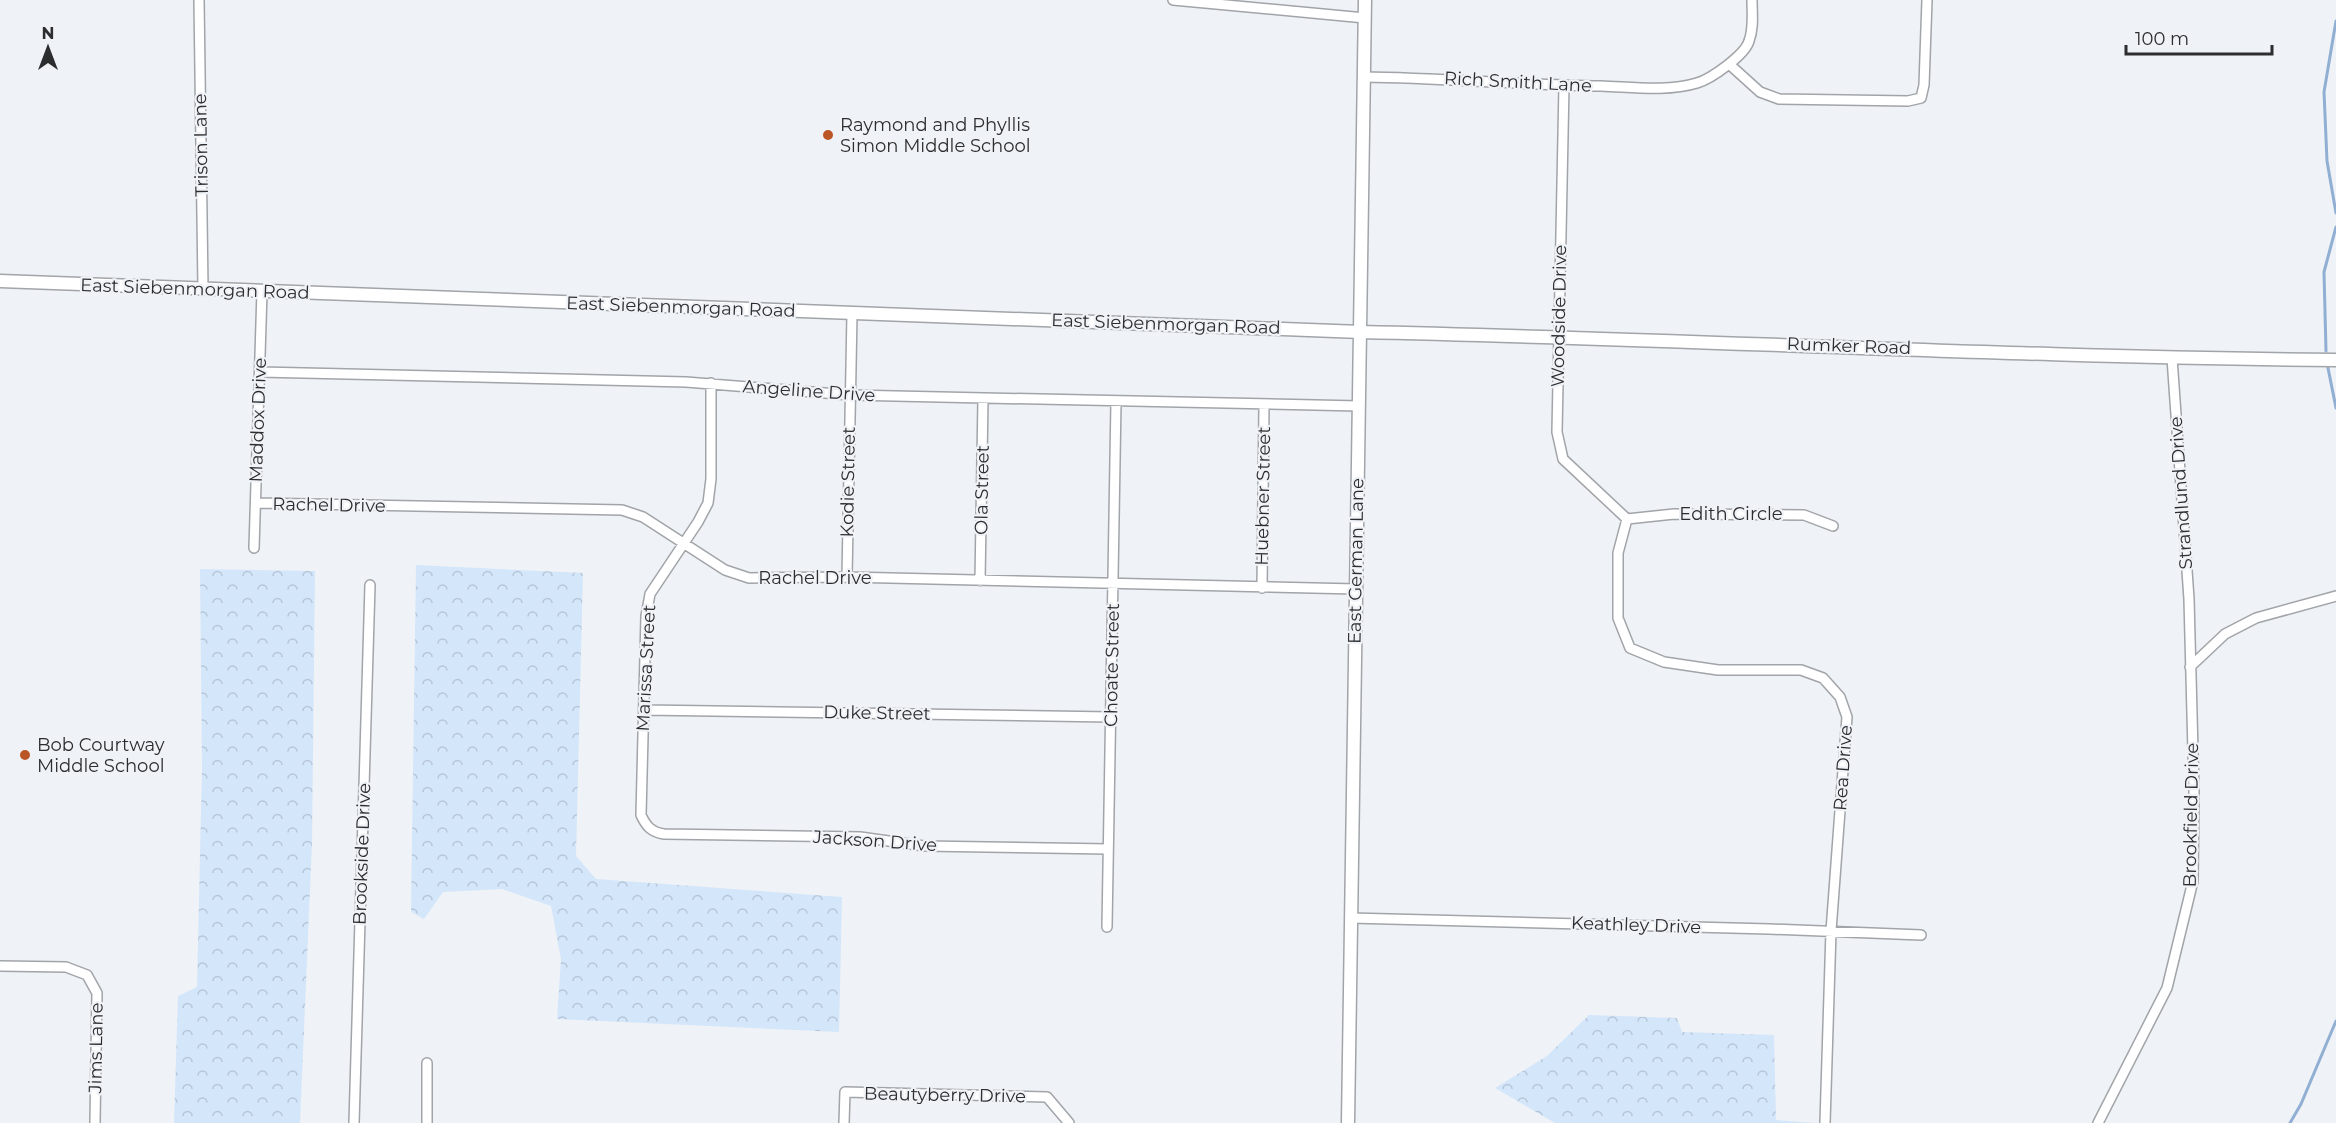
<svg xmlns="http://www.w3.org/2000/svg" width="2336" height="1123" font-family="Montserrat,sans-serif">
<defs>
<pattern id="forest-crowns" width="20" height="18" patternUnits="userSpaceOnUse" patternTransform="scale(1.5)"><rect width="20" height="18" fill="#d4e6fa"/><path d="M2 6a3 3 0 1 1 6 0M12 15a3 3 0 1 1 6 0" fill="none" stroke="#b6c6d7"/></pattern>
</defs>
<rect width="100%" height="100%" fill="#eff2f6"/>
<!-- forest -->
<path fill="url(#forest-crowns)" d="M416,565L583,573L576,856L596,879L842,897L839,1032L557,1019L561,959L551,906L502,889L443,892L424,919L411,912Z
M200,569L315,571L312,843L300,1123H174L178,996L197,987L202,768Z
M1589,1015L1677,1018L1682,1032L1774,1035L1776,1120L1817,1123H1555L1495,1088L1547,1056Z"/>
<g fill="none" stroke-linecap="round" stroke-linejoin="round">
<!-- stream -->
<path stroke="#90afd3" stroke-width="3" d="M2336,21L2324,92L2327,161L2336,213
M2326,351L2324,272L2336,227
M2328,368L2336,408
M2290,1123L2301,1104L2336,1021"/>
<defs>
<path id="minor" d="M199,0L203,289
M1173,0L1365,18
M1729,64L1760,92L1779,99L1908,101L1921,98L1924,85L1927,0
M1364,77C1443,78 1522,85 1601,86C1632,87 1667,92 1697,83C1711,79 1745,55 1749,41C1754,28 1752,13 1752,0
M1564,85L1557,432L1563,459L1627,519
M260,372L686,382L850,395L1359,406
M711,383V479L708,503L698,522L650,594L646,616L641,815C646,826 651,832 664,834L860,837L924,846L1108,849
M256,503L622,510L643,517L725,570L749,578L847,577L1356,589
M1627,519L1618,553V618L1630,648L1664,662L1718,670H1801L1823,678L1840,697L1847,717L1831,931L1825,1123
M1627,519L1674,514L1804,515L1833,526
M254,548L262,291
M847,577L852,314
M980,581L983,399
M1262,588L1264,405
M2190,667L2225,634L2256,618L2336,596
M644,710L1111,717
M1350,918L1769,929L1921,935
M1107,927L1116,402
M0,966L66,967L87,975L97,993L95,1123
M354,1123L370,585
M427,1123V1063
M844,1123L845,1092L1047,1097L1069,1123
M2098,1123L2167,988L2193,881L2194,790L2189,599L2172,358"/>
<path id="tertiary" d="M0,281L1361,332C1686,339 2011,357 2336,360
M1348,1123L1365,0"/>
</defs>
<!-- minor casing -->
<use href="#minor" stroke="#a1a4a8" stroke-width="12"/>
<!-- tertiary casing -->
<use href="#tertiary" stroke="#a1a4a8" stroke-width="15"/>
<!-- minor -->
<use href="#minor" stroke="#fff" stroke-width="9"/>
<!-- tertiary -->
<use href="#tertiary" stroke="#fff" stroke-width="12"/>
</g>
<!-- markers -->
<g fill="#ba5526" stroke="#eff2f6" stroke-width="2">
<circle cx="828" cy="135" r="6"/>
<circle cx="25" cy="755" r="6"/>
</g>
<g text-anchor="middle" stroke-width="4.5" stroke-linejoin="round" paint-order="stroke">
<!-- street labels -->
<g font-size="18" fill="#2c2d2f" stroke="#eff2f6">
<text transform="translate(1518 82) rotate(3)" y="6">Rich Smith Lane</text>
<text transform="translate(201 145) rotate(-91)" y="6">Trison Lane</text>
<text transform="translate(195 289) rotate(2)" y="6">East Siebenmorgan Road</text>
<text transform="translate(681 307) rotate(2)" y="6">East Siebenmorgan Road</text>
<text transform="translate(1559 316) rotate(-89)" y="6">Woodside Drive</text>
<text transform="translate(1166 324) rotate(2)" y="6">East Siebenmorgan Road</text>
<text transform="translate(1849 346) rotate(2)" y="6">Rumker Road</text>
<text transform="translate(809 391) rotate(4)" y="6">Angeline Drive</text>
<text transform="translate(258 420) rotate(-88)" y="6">Maddox Drive</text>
<text transform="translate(848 482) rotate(-89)" y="6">Kodie Street</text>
<text transform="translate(982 490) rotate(-89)" y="6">Ola Street</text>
<text transform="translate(2181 493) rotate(-94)" y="6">Strandlund Drive</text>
<text transform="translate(1263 496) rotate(-89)" y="6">Huebner Street</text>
<text transform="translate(329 505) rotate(1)" y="6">Rachel Drive</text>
<text x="1731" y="520">Edith Circle</text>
<text transform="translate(1356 561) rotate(-89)" y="6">East German Lane</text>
<text x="815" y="584">Rachel Drive</text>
<text transform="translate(1112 665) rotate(-89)" y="6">Choate Street</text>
<text transform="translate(646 668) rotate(-87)" y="6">Marissa Street</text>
<text transform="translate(877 713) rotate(1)" y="6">Duke Street</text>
<text transform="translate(1843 768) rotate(-86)" y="6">Rea Drive</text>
<text transform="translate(2191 815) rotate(-89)" y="6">Brookfield Drive</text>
<text transform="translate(875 841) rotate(4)" y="6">Jackson Drive</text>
<text transform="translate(362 854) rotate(-88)" y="6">Brookside Drive</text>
<text transform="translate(1636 925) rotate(2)" y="6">Keathley Drive</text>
<text transform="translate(96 1048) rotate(-89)" y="6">Jims Lane</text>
<text transform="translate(945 1095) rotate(1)" y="6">Beautyberry Drive</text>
</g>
<!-- poi labels -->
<g font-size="18" fill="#2c2d2f" stroke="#eff2f6" text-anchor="start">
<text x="840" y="131">Raymond and Phyllis<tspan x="840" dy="21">Simon Middle School</tspan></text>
<text x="37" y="751">Bob Courtway<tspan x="37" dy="21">Middle School</tspan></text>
</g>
</g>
<!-- north arrow -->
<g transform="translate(48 48)" stroke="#eff2f6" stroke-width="4.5" paint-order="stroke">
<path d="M0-4.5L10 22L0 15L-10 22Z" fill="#2c2d2f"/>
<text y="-9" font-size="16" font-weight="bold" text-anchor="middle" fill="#2c2d2f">N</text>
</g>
<!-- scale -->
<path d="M2126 45v9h146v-9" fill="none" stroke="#2c2d2f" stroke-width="3"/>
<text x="2135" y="45" font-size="18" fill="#2c2d2f" stroke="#eff2f6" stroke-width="4.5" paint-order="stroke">100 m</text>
</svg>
